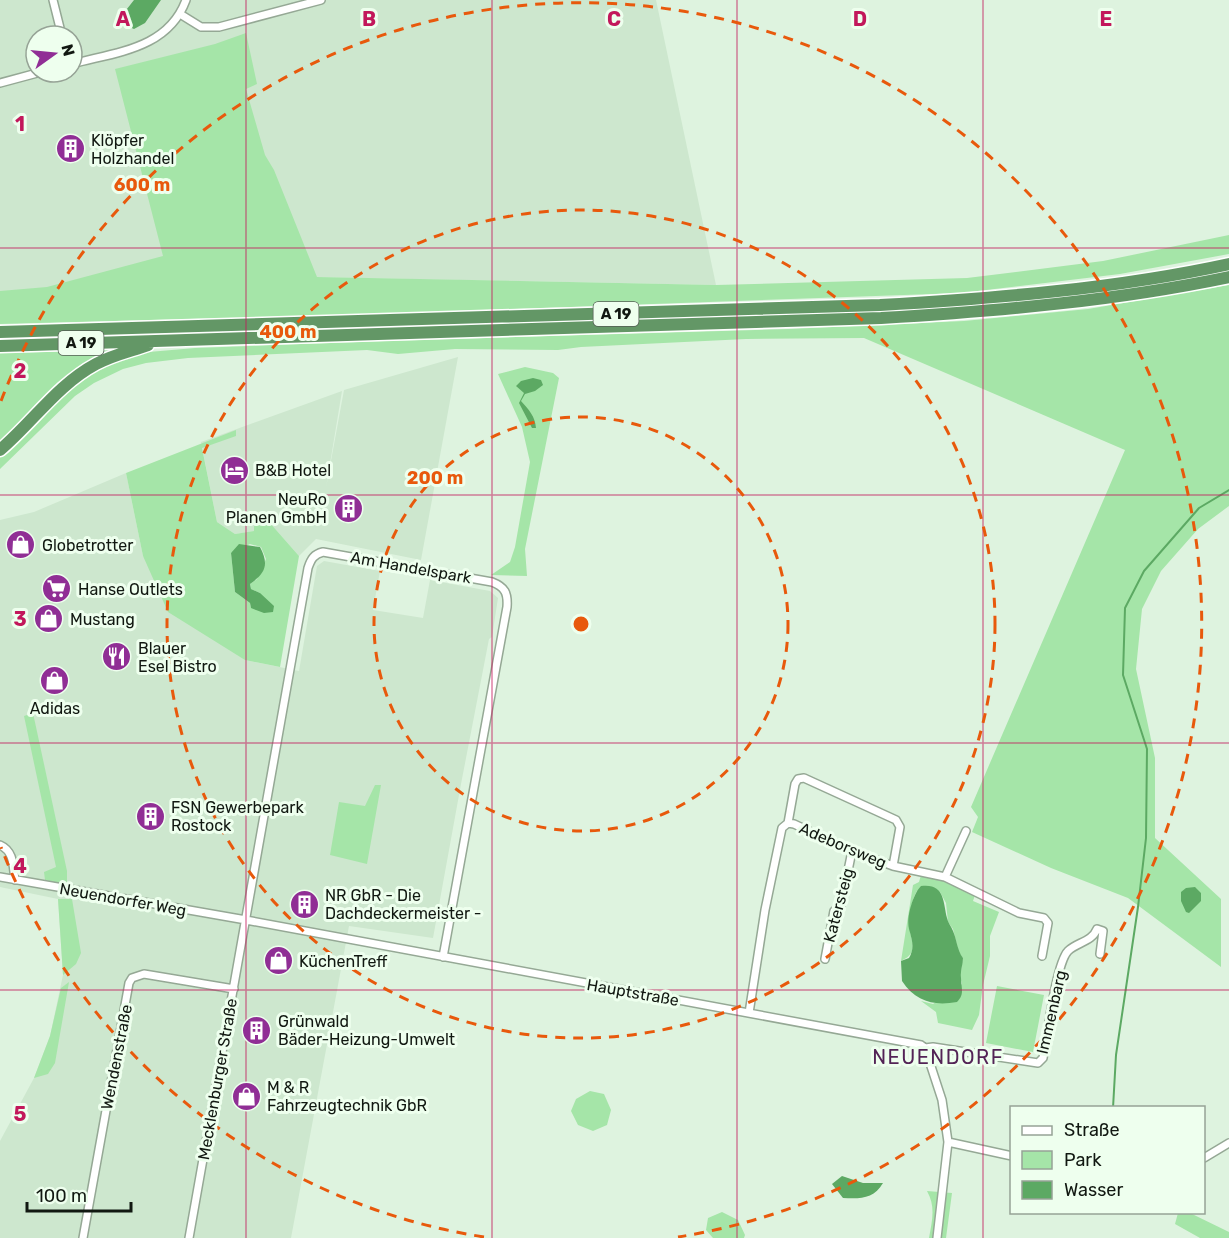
<svg xmlns="http://www.w3.org/2000/svg" width="1229" height="1238" font-family="Rubik,sans-serif">
<rect width="100%" height="100%" fill="#def3df"/>
<!-- built -->
<path fill="#cde7ce" fill-rule="evenodd" d="M0,0H656L716,285L316,277L281,294L0,307ZM36,36H72V72H36Z
M458,357L421,560L316,539L299,556L270,523L255,531L235,534L217,522L201,442L342,391L326,488L344,390Z
M126,473L143,556L245,660L299,671L317,566L324,561L380,571L373,610L423,618L430,580L490,591L498,598L492,637L489,639L461,784L433,938L349,926L291,1238H0V1141L34,1078L50,1036L63,975L58,899L0,887V520L34,512Z"/>
<!-- green -->
<path fill="#a5e5a8" fill-rule="evenodd" d="M246,33L257,84L246,89L265,155L274,170L317,277L716,285L967,278L1103,261L1229,235V254L1120,274L961,293L345,315L0,324V291L47,287L163,256L115,69L215,44Z
M1229,285V506L1198,529L1161,571L1142,609L1136,669L1155,758V838L1221,899V967L1128,898L1051,868L972,832L978,817L971,807L1125,450L864,338L746,339L581,347L558,350L455,349L398,354L367,350L188,358L146,363L123,369L94,383L75,396L0,469V454L86,373L137,353L195,348L385,341L788,329L964,321L1088,309Z
M126,350L115,352L0,446V353Z
M525,367L553,373L559,378L525,549L527,576L491,575L510,562L515,547L530,462L522,427L498,374Z
M236,430V436L202,448L217,522L235,534L254,531V526L270,523L299,556L280,667L245,660L168,612L143,556L126,473ZM250,544L261,547L266,559L257,579L250,584L251,589L260,593L251,608L250,603L235,592L231,553Z
M33,713L67,871V885L45,880L44,872L56,867L24,716Z
M375,785H381L367,864L330,855L339,802L365,806Z
M921,875L944,880L975,895L973,901L999,912L990,936V956L983,985L979,1015L972,1030L938,1023L936,1012L921,1001L933,1004L962,984L960,977L963,958L959,953L953,929L948,922L946,903L940,892L917,891C911,901 909,917 910,929C911,943 919,953 901,961L913,885L919,882Z
M58,899H72L81,953L76,964L63,975Z
M69,982L55,1063L48,1074L34,1078L50,1036L61,988Z
M997,986L1044,995L1033,1052L986,1043Z
M590,1091L604,1094L611,1110L607,1125L593,1131L578,1125L571,1111L576,1099Z
M927,1191L952,1193L946,1238H929C932,1221 936,1207 927,1191Z
M722,1212L738,1220L745,1235L744,1238H713L706,1230L708,1218Z
M1178,1213H1190L1229,1232V1238H1200L1175,1224Z"/>
<!-- water -->
<path fill="#5ca963" d="M134,0H161L145,23L134,29L125,25L123,14Z
M533,378L541,380L543,385L535,391L525,394L521,401C529,410 535,416 536,428H532L519,403L524,393L516,386L521,381Z
M239,544L260,547C269,564 266,573 250,584L251,589L260,593L274,606L273,612L264,613L251,608L250,603L235,592L231,553Z
M921,886C945,883 943,902 947,918C948,923 951,926 953,931C957,940 957,950 963,958C963,965 960,971 961,978C961,988 965,994 957,1002C934,1006 916,1002 902,981L901,961L909,958C915,948 912,940 909,929C906,918 913,894 921,886Z
M1195,887L1201,893V901L1189,913L1186,912L1181,901V892L1186,888Z
M842,1176L863,1183H883C874,1199 860,1199 843,1198L832,1184Z"/>
<g fill="none" stroke-linecap="round" stroke-linejoin="round">
<!-- stream -->
<path stroke="#5ca963" stroke-width="2" d="M1113,1108L1116,1055L1138,907L1146,838L1147,749L1123,675L1125,608L1144,571L1199,508L1229,490"/>
<defs>
<path id="minor" d="M53,0L62,36
M180,14L201,27H219L321,0
M72,64C116,52 168,49 186,0
M0,83L41,72
M788,823L794,824L852,851L893,866L945,877L1019,913L1044,918L1048,923L1042,956
M788,823L795,784L798,779L804,778L896,820L900,827L893,866
M0,845C14,851 13,866 15,880
M0,877L246,920L921,1045L925,1048L942,1100L948,1142L937,1238
M945,877L966,831
M825,959L834,911L841,905L852,851
M749,1013L765,910L782,828L788,823
M925,1048L933,1047L1038,1063L1043,1058C1047,1038 1056,963 1068,951C1077,942 1092,942 1097,929L1103,931L1100,954
M948,1142L1012,1156
M1204,1158L1229,1143
M83,1238L129,983L132,978L144,974L234,989
M189,1238L308,568C311,559 314,554 323,552L492,582C505,587 508,593 507,607L443,957"/>
<path id="motorway" d="M0,332L880,305C997,298 1114,289 1229,264
M0,346L881,318C998,311 1114,301 1229,277
M0,450C33,422 57,385 96,364C112,355 131,351 148,345"/>
</defs>
<!-- minor casing -->
<use href="#minor" stroke="#95a895" stroke-width="10"/>
<!-- motorway casing -->
<use href="#motorway" stroke="#fff" stroke-width="15"/>
<!-- minor -->
<use href="#minor" stroke="#fff" stroke-width="7"/>
<!-- motorway -->
<use href="#motorway" stroke="#639766" stroke-width="12"/>
</g>
<!-- grid -->
<path fill="none" stroke="#c2185b" stroke-width="1.5" stroke-opacity="0.55" d="M246,0V1238M492,0V1238M737,0V1238M983,0V1238M0,248H1229M0,495H1229M0,743H1229M0,990H1229"/>
<!-- distance rings -->
<g fill="none" stroke="#e8590c" stroke-width="3" stroke-dasharray="10 8">
<circle cx="581" cy="624" r="207"/>
<circle cx="581" cy="624" r="414"/>
<path d="M484 1237A621 621 0 0 1 1 847M1 401A621 621 0 1 1 678 1237"/>
</g>
<!-- icons -->
<defs>
<symbol id="building-disc" viewBox="-11 -11 22 22"><circle r="9.5" fill="#902e95" stroke="#efe"/><path d="M-4-6H4V6H1V3H-1V6H-4ZM-2.5-4.3h1.7v1.8h-1.7ZM.8-4.3h1.7v1.8H.8ZM-2.5-1h1.7V.8h-1.7ZM.8-1h1.7V.8H.8Z" fill="#fff"/></symbol>
<symbol id="hotel-disc" viewBox="-11 -11 22 22"><circle r="9.5" fill="#902e95" stroke="#efe"/><path d="M-6-4.5h1.5V1H6V5H4.5V3h-9V5H-6ZM-4 0a1.8 1.8 0 1 1 3.6 0ZM.5 0V-2.5h3Q6-2.5 6 0Z" fill="#fff"/></symbol>
<symbol id="shop-disc" viewBox="-11 -11 22 22"><circle r="9.5" fill="#902e95" stroke="#efe"/><path d="M-5-2.5h2.3a2.7 3.5 0 0 1 5.4 0H5L5.5 6h-11ZM-1.5-2.5h3a1.5 2.3 0 0 0-3 0Z" fill="#fff"/></symbol>
<symbol id="supermarket-disc" viewBox="-11 -11 22 22"><circle r="9.5" fill="#902e95" stroke="#efe"/><path d="M-6-5.5h2.5l.6 2H6L4.5 2H-2.5L-4.4-4H-6ZM-1.5 3.2a1.3 1.3 0 1 0 .1 0ZM3 3.2a1.3 1.3 0 1 0 .1 0Z" fill="#fff"/></symbol>
<symbol id="restaurant-disc" viewBox="-11 -11 22 22"><circle r="9.5" fill="#902e95" stroke="#efe"/><path d="M-5-6h1v4h1v-4h1v4h1v-4h1v5L-1.5 .5V6h-2V.5L-5-1ZM5-6V6H3V1.5H1.5Q1.5-4 5-6Z" fill="#fff"/></symbol>
</defs>
<g fill-rule="evenodd">
<use href="#building-disc" x="54" y="132" width="33" height="33"/>
<use href="#hotel-disc" x="218" y="454" width="33" height="33"/>
<use href="#building-disc" x="332" y="492" width="33" height="33"/>
<use href="#shop-disc" x="4" y="528" width="33" height="33"/>
<use href="#supermarket-disc" x="40" y="572" width="33" height="33"/>
<use href="#shop-disc" x="32" y="602" width="33" height="33"/>
<use href="#restaurant-disc" x="100" y="640" width="33" height="33"/>
<use href="#shop-disc" x="38" y="664" width="33" height="33"/>
<use href="#building-disc" x="134" y="800" width="33" height="33"/>
<use href="#building-disc" x="288" y="888" width="33" height="33"/>
<use href="#shop-disc" x="262" y="944" width="33" height="33"/>
<use href="#building-disc" x="240" y="1014" width="33" height="33"/>
<use href="#shop-disc" x="230" y="1080" width="33" height="33"/>
</g>
<g text-anchor="middle" stroke-width="6" stroke-linejoin="round" paint-order="stroke">
<!-- shield labels -->
<g fill="#efe" stroke="#535d53" stroke-width="1.5">
<rect x="593.5" y="302" width="45" height="24" rx="4.5"/>
<rect x="58.5" y="331" width="45" height="24" rx="4.5"/>
</g>
<g font-size="15" font-weight="bold" fill="#111811">
<text x="616" y="319">A 19</text>
<text x="81" y="348">A 19</text>
</g>
<!-- poi labels -->
<g font-size="16" fill="#111811" stroke="#efe" text-anchor="start">
<text x="91" y="146">Klöpfer<tspan x="91" dy="18">Holzhandel</tspan></text>
<text x="255" y="476">B&amp;B Hotel</text>
<text x="327" y="505" text-anchor="end">NeuRo<tspan x="327" dy="18">Planen GmbH</tspan></text>
<text x="42" y="551">Globetrotter</text>
<text x="78" y="595">Hanse Outlets</text>
<text x="70" y="625">Mustang</text>
<text x="138" y="654">Blauer<tspan x="138" dy="18">Esel Bistro</tspan></text>
<text x="55" y="714" text-anchor="middle">Adidas</text>
<text x="171" y="813">FSN Gewerbepark<tspan x="171" dy="18">Rostock</tspan></text>
<text x="325" y="901">NR GbR - Die<tspan x="325" dy="18">Dachdeckermeister -</tspan></text>
<text x="299" y="967">KüchenTreff</text>
<text x="278" y="1027">Grünwald<tspan x="278" dy="18">Bäder-Heizung-Umwelt</tspan></text>
<text x="267" y="1093">M &amp; R<tspan x="267" dy="18">Fahrzeugtechnik GbR</tspan></text>
</g>
<!-- street labels -->
<g font-size="16" fill="#111811" stroke="#efe">
<text transform="translate(411 567) rotate(10)" y="6">Am Handelspark</text>
<text transform="translate(843 845) rotate(23)" y="6">Adeborsweg</text>
<text transform="translate(123 899) rotate(10)" y="6">Neuendorfer Weg</text>
<text transform="translate(838 905) rotate(-75)" y="6">Katersteig</text>
<text transform="translate(633 992) rotate(10)" y="6">Hauptstraße</text>
<text transform="translate(1051 1012) rotate(-77)" y="6">Immenbarg</text>
<text transform="translate(116 1057) rotate(-79)" y="6">Wendenstraße</text>
<text transform="translate(217 1079) rotate(-80)" y="6">Mecklenburger Straße</text>
</g>
<!-- quarter labels -->
<g font-size="20" letter-spacing="1.5" fill="#532456" stroke="#efe">
<text x="938" y="1064">NEUENDORF</text>
</g>
</g>
<g font-size="20" text-anchor="middle" font-weight="bold" fill="#c2185b" stroke="#efe" stroke-width="6" stroke-linejoin="round" paint-order="stroke">
<text x="123" y="26">A</text>
<text x="369" y="26">B</text>
<text x="614" y="26">C</text>
<text x="860" y="26">D</text>
<text x="1106" y="26">E</text>
<text x="20" y="131">1</text>
<text x="20" y="378">2</text>
<text x="20" y="626">3</text>
<text x="20" y="873">4</text>
<text x="20" y="1121">5</text>
</g>
<circle cx="581" cy="624" r="9" fill="#e8590c" stroke="#efe" stroke-width="3"/>
<g font-size="18" text-anchor="middle" font-weight="bold" fill="#e8590c" stroke="#efe" stroke-width="6" stroke-linejoin="round" paint-order="stroke">
<text x="142" y="191">600 m</text>
<text x="288" y="338">400 m</text>
<text x="435" y="484">200 m</text>
</g>
<!-- legend -->
<rect x="1010" y="1106" width="195" height="108" fill="#eeffee" stroke="#96a396" stroke-width="1.5"/>
<rect x="1022" y="1126" width="30" height="9" fill="#ffffff" stroke="#96a396" stroke-width="1.5"/>
<text x="1064" y="1136" font-size="18" fill="#111811">Straße</text>
<rect x="1022" y="1151" width="30" height="18" fill="#a5e5a8" stroke="#96a396" stroke-width="1.5"/>
<text x="1064" y="1166" font-size="18" fill="#111811">Park</text>
<rect x="1022" y="1181" width="30" height="18" fill="#5ca963" stroke="#96a396" stroke-width="1.5"/>
<text x="1064" y="1196" font-size="18" fill="#111811">Wasser</text>
<!-- north arrow -->
<g transform="translate(54 54) rotate(75)"><circle r="28" fill="#eeffee" stroke="#96a396" stroke-width="1.5"/>
<path d="M0-4.5L10 22L0 15L-10 22Z" fill="#902e95"/>
<text y="-9" font-size="16" font-weight="bold" text-anchor="middle" fill="#111811">N</text>
</g>
<!-- scale -->
<path d="M27 1202v9h104v-9" fill="none" stroke="#111811" stroke-width="3"/>
<text x="36" y="1202" font-size="18" fill="#111811" stroke="#eeffee" stroke-width="4.5" paint-order="stroke">100 m</text>
</svg>
